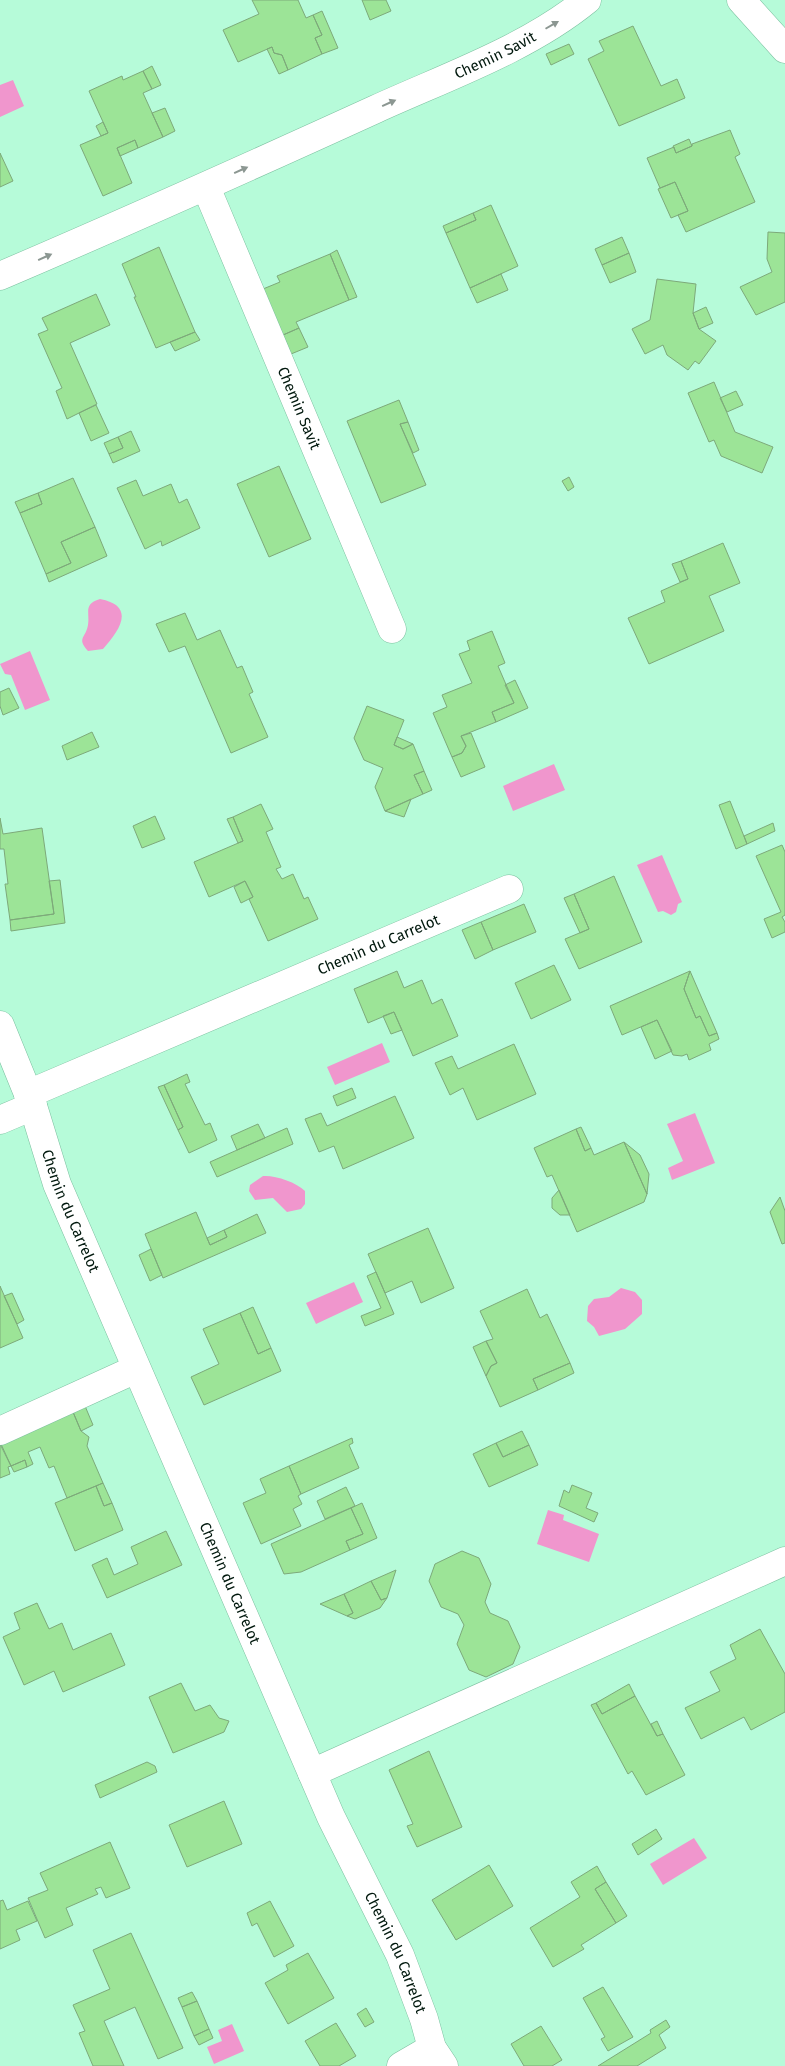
<svg xmlns="http://www.w3.org/2000/svg" width="785" height="2066" font-family="'Fira Sans',sans-serif">
<rect width="100%" height="100%" fill="#b6fbd9"/>
<!-- water -->
<path fill="#f096cd" d="M13,80L24,106L0,117V85Z
M100,599C137,606 119,631 103,649L88,651C76,638 86,638 88,625C90,612 83,604 100,599Z
M30,651L50,700L25,710L11,675L5,674L0,664Z
M554,764L565,790L513,811L503,786Z
M662,855L682,902L678,904L676,912L671,915L663,911L658,912L637,865Z
M382,1043L390,1062L335,1085L327,1067Z
M695,1113L715,1163L672,1180L668,1168L683,1161L667,1124Z
M263,1176C275,1175 296,1182 305,1191V1204L301,1209L287,1212L273,1198L255,1200L249,1191L250,1185Z
M354,1282L363,1302L316,1324L306,1303Z
M621,1288L635,1292L642,1300V1314L625,1329L599,1336L594,1327L587,1321L588,1306L594,1299L609,1297Z
M548,1510L564,1515L563,1520L599,1534L589,1562L537,1544Z
M694,1838L707,1858L663,1885L650,1864Z
M232,2024L244,2051L214,2064L207,2047L222,2041L218,2030Z"/>
<!-- building -->
<path fill="#9ce497" stroke="#7da97a" d="M252,0H298L306,18L313,15L322,35L315,38L322,54L288,70L282,55L274,53L272,47L238,62L223,30L259,14Z
M362,0H386L391,11L370,20Z
M322,11L338,48L322,54L315,38L322,35L313,15Z
M633,26L661,86L677,79L685,98L619,126L588,59L604,51L599,41Z
M569,44L574,54L551,65L546,54Z
M272,47L274,53L282,55L288,70L279,74L267,49Z
M152,66L161,85L152,89L143,71Z
M143,71L152,89L143,93L163,137L138,148L135,140L117,148L132,183L103,196L80,145L108,133L89,91L122,76L123,80Z
M165,108L175,131L163,137L152,113Z
M103,122L108,133L101,136L96,126Z
M730,130L740,154L735,157L755,202L686,232L678,215L688,211L675,182L660,188L647,158L674,147L676,153L692,146V144Z
M689,139L692,146L676,153L673,146Z
M135,140L138,148L120,156L117,148Z
M0,153L13,181L0,187Z
M675,182L688,211L671,218L658,189Z
M491,205L518,266L470,288L446,233L476,220L473,213Z
M473,213L476,220L446,233L443,226Z
M768,232L785,233V302L756,315L740,287L772,272L767,259Z
M622,237L629,253L602,265L595,249Z
M159,247L195,332L156,348L134,297H136L122,264Z
M337,250L357,297L349,300L330,254Z
M629,253L636,272L610,283L602,265Z
M330,254L349,300L296,322L299,328L283,335L263,289L280,282L277,276Z
M501,274L508,290L477,303L470,288Z
M657,279L696,284L693,313L699,329L716,341L699,364L695,361L688,370L667,355L663,345L645,354L632,329L650,320Z
M96,294L110,325L70,343L97,404L67,419L56,391L62,388L38,334L48,330L42,318Z
M706,307L713,323L699,329L693,313Z
M299,328L308,347L291,354L283,335Z
M195,332L200,340L175,351L170,342Z
M714,382L735,432L773,447L762,473L721,456L714,440L709,442L688,393Z
M736,391L743,405L727,412L720,398Z
M399,400L408,422L400,424L426,485L381,503L347,421Z
M96,405L109,433L91,441L79,413Z
M408,422L419,450L413,453L400,424Z
M131,431L140,451L113,463L109,454L123,448L118,437Z
M118,437L123,448L109,454L104,443Z
M279,466L311,539L269,557L237,484Z
M569,477L574,487L568,491L562,481Z
M73,478L95,527L61,542L71,563L46,574L20,513L42,504L38,493Z
M136,480L143,496L171,484L179,503L187,499L200,528L162,546L161,541L145,549L117,488Z
M38,493L42,504L20,513L15,502Z
M95,527L107,556L49,582L46,574L71,563L61,542Z
M723,543L740,583L709,596L724,631L649,664L628,618L665,602L661,591L688,579L681,561Z
M681,561L688,579L680,582L672,564Z
M185,613L197,640L220,630L237,668L242,666L253,692L249,694L268,737L231,753L185,646L169,652L156,624Z
M492,631L505,663L498,666L514,703L492,712L496,722L461,736L466,746L462,753L452,757L433,713L447,707L442,695L472,683L459,654L470,650L467,641Z
M515,680L528,708L496,722L492,712L514,703L505,685Z
M9,688L19,708L3,715L0,706V692Z
M367,706L404,720L394,745L403,749L413,744L424,771L414,775L423,794L385,811L375,787L383,768L364,760L354,738Z
M92,732L99,747L67,760L62,746Z
M471,733L485,767L461,777L452,757L462,753L466,746L461,736Z
M397,737L413,744L403,749L394,745Z
M424,771L432,790L423,794L414,775Z
M411,799L404,817L385,811Z
M730,801L747,844L736,849L719,805Z
M261,804L273,829L266,832L281,867L276,869L282,879L293,874L304,899L308,897L318,919L268,941L249,899L253,897L245,881L209,897L194,862L243,841L233,817Z
M155,816L165,839L142,848L133,826Z
M233,817L243,841L238,843L227,819Z
M0,818L3,834L42,828L54,914L10,920L5,884H8L4,849H0Z
M773,823L775,831L747,844L744,836Z
M782,845L785,852V915L782,917L785,922V932L772,938L764,919L781,912L756,856Z
M614,876L642,942L579,969L565,939L589,929L574,894Z
M60,880L65,923L11,931L10,920L54,914L49,881Z
M245,881L253,897L241,903L234,887Z
M574,894L589,929L580,933L564,898Z
M524,904L536,932L493,950L481,922Z
M481,922L493,950L475,959L462,930Z
M554,965L571,1000L531,1019L515,983Z
M397,971L404,988L422,980L432,1004L442,999L458,1036L413,1056L394,1012L368,1023L354,989Z
M690,971L717,1033L709,1036L700,1016L696,1018L684,989Z
M690,971L684,989L696,1018L700,1016L709,1036L717,1033L719,1039L709,1044L711,1050L689,1060L687,1054L682,1056L673,1055L657,1020L622,1035L610,1006Z
M394,1012L402,1030L391,1034L383,1016Z
M657,1020L672,1051L655,1059L641,1027Z
M514,1044L536,1094L477,1120L463,1088L450,1095L435,1063L452,1056L458,1069Z
M187,1074L190,1082L185,1084L205,1125L210,1123L217,1140L189,1153L178,1130L183,1127L164,1085Z
M164,1085L183,1127L178,1130L158,1087Z
M352,1088L356,1098L337,1106L333,1096Z
M395,1096L414,1138L343,1169L334,1146L319,1152L305,1119L321,1113L327,1126Z
M258,1124L265,1138L237,1150L231,1136Z
M581,1127L591,1148L585,1151L576,1129Z
M287,1128L293,1144L217,1177L210,1162Z
M576,1129L585,1151L591,1148L594,1155L624,1142L647,1194L644,1202L577,1232L552,1175L547,1177L534,1148Z
M624,1142L640,1155L649,1174L647,1194Z
M559,1190L570,1215H560L552,1208V1198Z
M780,1197L785,1211V1243L782,1244L770,1212Z
M196,1212L210,1245L227,1237L224,1230L257,1214L266,1233L163,1278L145,1234Z
M428,1228L454,1288L421,1303L412,1281L385,1293L368,1254Z
M224,1230L227,1237L210,1245L207,1238Z
M151,1249L162,1275L150,1281L139,1255Z
M376,1272L394,1314L365,1326L361,1316L381,1308L367,1276Z
M0,1286L23,1338L0,1348Z
M527,1289L540,1318L547,1314L570,1363L533,1379L538,1390L500,1407L486,1376L491,1366L497,1363L486,1341L493,1339L480,1311Z
M12,1293L24,1320L17,1324L4,1296Z
M253,1307L271,1348L258,1354L240,1313Z
M240,1313L258,1354L271,1348L281,1371L204,1405L191,1377L219,1364L203,1329Z
M486,1341L497,1363L491,1366L486,1376L473,1347Z
M570,1363L574,1373L538,1390L533,1379Z
M85,1406L93,1425L81,1431L73,1412Z
M73,1412L81,1431L89,1437L87,1446L103,1483L67,1498L54,1466L49,1468L40,1447L28,1452L33,1464L27,1467L25,1460L11,1466L1,1444Z
M522,1431L529,1445L503,1457L496,1443Z
M352,1438L353,1443L349,1445L359,1468L301,1494L289,1466Z
M496,1443L503,1457L529,1445L538,1465L489,1487L473,1454Z
M0,1444L11,1466L8,1467L10,1474L0,1478Z
M25,1460L27,1467L14,1472L11,1466Z
M289,1466L301,1494L298,1496L302,1504L293,1509L301,1526L261,1544L243,1503L266,1493L260,1479Z
M103,1483L112,1503L104,1506L96,1486Z
M572,1485L592,1493L586,1508L598,1513L594,1522L559,1506L564,1490L569,1493Z
M96,1486L104,1506L112,1503L123,1530L75,1551L55,1503Z
M346,1487L355,1506L325,1519L317,1501Z
M362,1503L377,1538L350,1550L346,1541L363,1534L351,1508Z
M351,1508L363,1534L346,1541L350,1550L301,1572L284,1574L271,1544Z
M166,1531L182,1565L107,1598L92,1565L107,1558L114,1575L138,1564L131,1547Z
M462,1551L479,1558L491,1584L485,1602L490,1613L508,1621L520,1647L513,1664L486,1677L469,1670L457,1644L464,1625L458,1614L441,1607L429,1581L435,1564Z
M396,1570L387,1598L381,1600L371,1581Z
M371,1581L381,1600L387,1598L380,1608L355,1619L347,1616L353,1613L344,1594Z
M344,1594L353,1613L347,1616L320,1604Z
M37,1603L49,1629L62,1623L73,1650L111,1633L125,1665L63,1692L54,1671L24,1685L3,1637L20,1629L14,1613Z
M760,1629L785,1674V1712L751,1730L744,1717L701,1739L685,1708L720,1691L710,1672L736,1659L730,1645Z
M181,1683L195,1711L210,1705L219,1718L229,1721L224,1732L173,1753L149,1697Z
M629,1684L635,1696L602,1714L596,1703Z
M635,1696L657,1736L663,1734L685,1775L646,1795L632,1771L628,1774L591,1705L596,1703L602,1714Z
M657,1721L663,1734L657,1736L651,1724Z
M429,1751L462,1827L417,1847L407,1826L413,1824L389,1770Z
M147,1762L155,1766L157,1772L100,1798L95,1785Z
M224,1801L242,1844L187,1867L169,1825Z
M656,1829L662,1839L638,1855L632,1844Z
M110,1842L130,1888L106,1898L101,1887L95,1889L98,1894L66,1908L73,1925L45,1938L28,1898L48,1890L40,1873Z
M489,1865L513,1906L456,1940L432,1900Z
M597,1866L606,1882L595,1889L616,1923L581,1945L584,1949L553,1967L530,1928L580,1897L571,1882Z
M606,1882L627,1916L616,1923L595,1889Z
M3,1900L7,1910L28,1901L37,1921L16,1930L20,1940L0,1949V1901Z
M270,1901L294,1946L274,1957L257,1923L252,1926L247,1913Z
M131,1933L183,2048L158,2059L135,2007L104,2021L124,2066H93L79,2033L85,2031L73,2005L110,1989L93,1950Z
M308,1953L334,1998L288,2024L265,1983L288,1970L286,1965Z
M603,1987L633,2037L608,2051L601,2039L605,2037L583,1998Z
M192,1992L197,2001L182,2007L178,1998Z
M197,2001L209,2029L194,2036L182,2007Z
M366,2008L374,2022L365,2027L357,2014Z
M666,2020L670,2027L659,2035L666,2048L637,2066H598L651,2033L650,2030Z
M336,2023L356,2056L339,2066H320L305,2041Z
M541,2026L562,2060L552,2066H524L511,2044Z
M209,2029L213,2038L199,2045L194,2036Z"/>
<g fill="none" stroke-linecap="round" stroke-linejoin="round">
<defs>
<g id="minor">
<path id="s1" d="M206,187L392,629"/>
<path id="s2" d="M0,276C126,222 251,166 376,109C446,77 527,49 587,0"/>
<path id="s3" d="M0,1025L33,1106L57,1184L331,1817L400,1955L424,2019L432,2048L444,2066"/>
<path id="s4" d="M28,1094L509,889"/>
<path d="M0,1120L33,1106"/>
<path d="M0,1431L136,1369"/>
<path d="M312,1773L785,1561"/>
<path d="M401,2066L432,2048"/>
</g>
<path id="major" d="M741,0L785,49"/>
</defs>
<!-- minor casing -->
<use href="#minor" stroke="#7dc0a0" stroke-width="29"/>
<!-- major casing -->
<use href="#major" stroke="#7dc0a0" stroke-width="29"/>
<!-- minor -->
<use href="#minor" stroke="#fff" stroke-width="28"/>
<!-- major -->
<use href="#major" stroke="#fff" stroke-width="28"/>
</g>
<!-- one-way arrows -->
<defs><path id="oneway-solid" d="M-6-.8H1V-3.2L6.5 0L1 3.2V.8H-6Z" transform="scale(1.25)"/></defs>
<g fill="#8c9792">
<use href="#oneway-solid" transform="translate(552 25) rotate(-30)"/>
<use href="#oneway-solid" transform="translate(389 103) rotate(-24)"/>
<use href="#oneway-solid" transform="translate(241 170) rotate(-24)"/>
<use href="#oneway-solid" transform="translate(45 257) rotate(-24)"/>
</g>
<g text-anchor="middle" stroke-width="5" stroke-linejoin="round" paint-order="stroke">
<!-- street labels -->
<g font-size="15" fill="#00180d" stroke="#b6fbd9">
<text dy="5" stroke="none"><textPath href="#s2" startOffset="542">Chemin Savit</textPath></text>
<text dy="5" stroke="none"><textPath href="#s1" startOffset="240">Chemin Savit</textPath></text>
<text dy="5" stroke="none"><textPath href="#s4" startOffset="381">Chemin du Carrelot</textPath></text>
<text dy="5" stroke="none"><textPath href="#s3" startOffset="199">Chemin du Carrelot</textPath></text>
<text dy="5" stroke="none"><textPath href="#s3" startOffset="604">Chemin du Carrelot</textPath></text>
<text dy="5" stroke="none"><textPath href="#s3" startOffset="1009">Chemin du Carrelot</textPath></text>
</g>
</g>
</svg>
